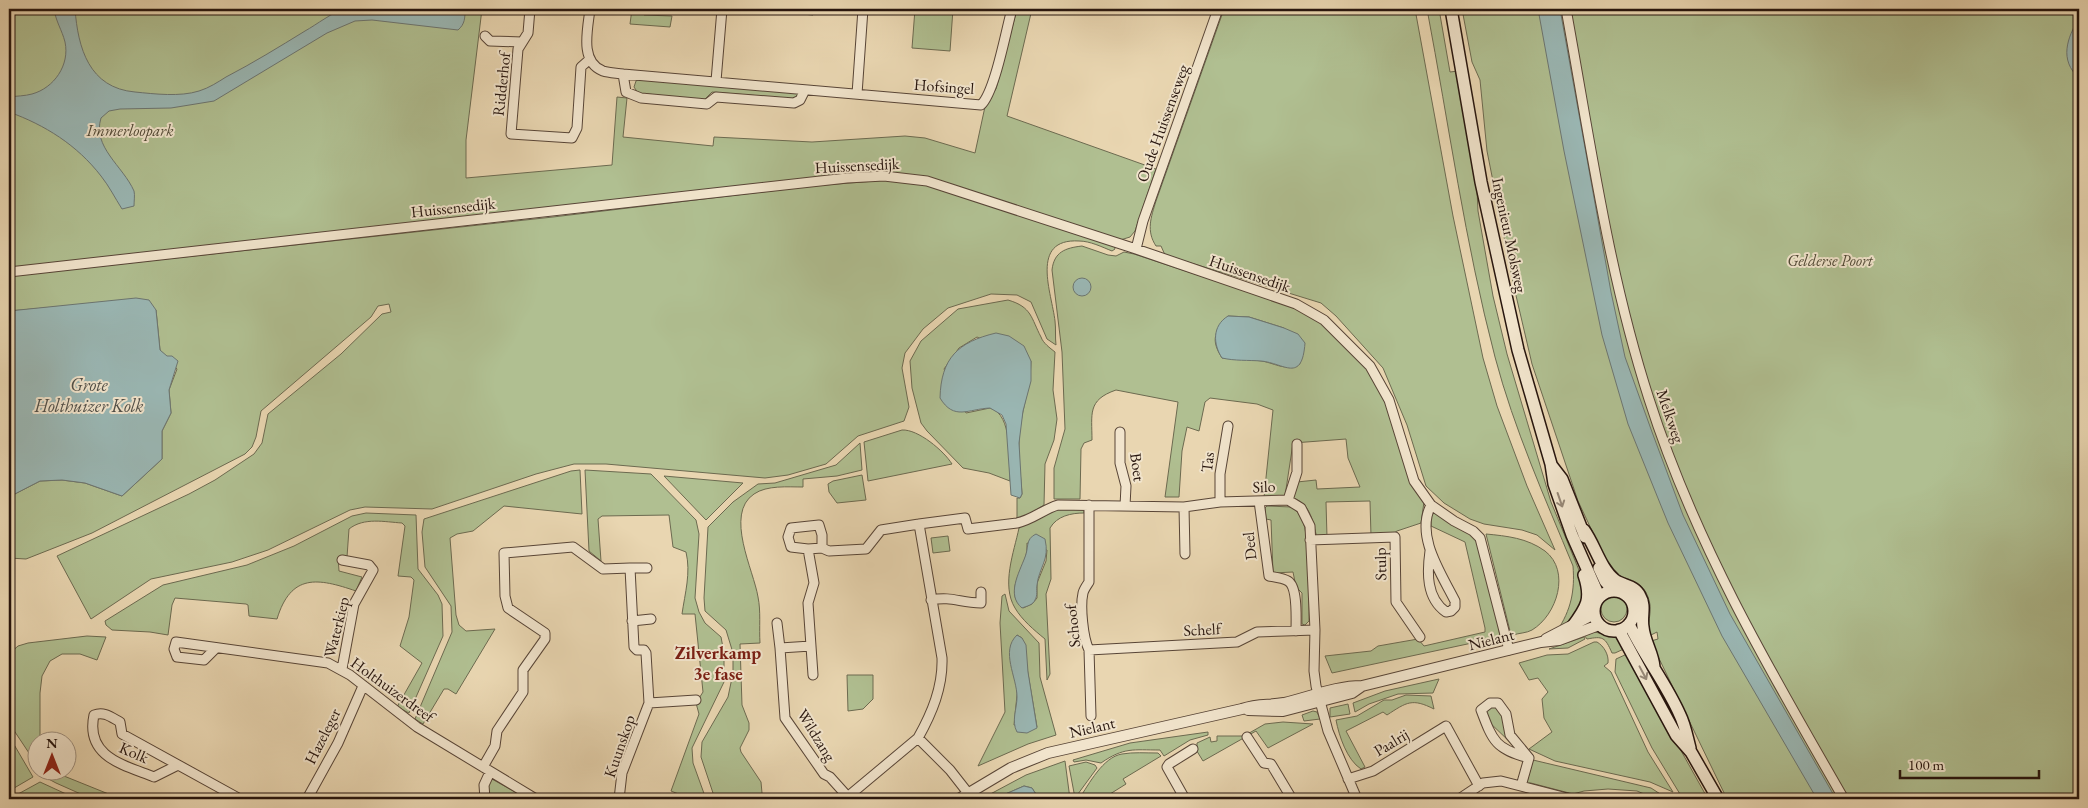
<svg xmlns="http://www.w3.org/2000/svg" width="2088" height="808" font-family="'EB Garamond',serif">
<rect width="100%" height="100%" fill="#e9d6b1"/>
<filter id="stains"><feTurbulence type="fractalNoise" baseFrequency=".004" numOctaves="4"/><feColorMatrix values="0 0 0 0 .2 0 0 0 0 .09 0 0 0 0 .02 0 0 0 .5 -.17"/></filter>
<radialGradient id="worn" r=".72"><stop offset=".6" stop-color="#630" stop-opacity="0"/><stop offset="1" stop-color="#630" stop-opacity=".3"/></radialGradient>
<!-- green -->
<path fill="#b0bf91" stroke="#6c6a50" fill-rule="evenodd" d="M9,9H482L466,140V178L612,165L617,97L627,98L623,137L713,146L714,137L812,142L905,136L925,138L975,153L986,102L996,89L1017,9H1032L1007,116L1156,169L1135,231L1130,237L1117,241L905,175L9,270Z
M632,9H644V15L672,16L670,27L630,24Z
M779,9H814L813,15L779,12Z
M915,9H953L950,51L912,48Z
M1224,9H1415L1453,216L1483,358L1497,406L1527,486L1555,550L1537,535L1522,530L1484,524L1470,519L1444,503L1426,486L1407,425L1383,368L1336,316L1321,303L1165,255L1161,246H1156C1146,231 1151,217 1156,201Z
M1427,9H1439L1450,72L1458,71L1476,171L1478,211L1493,296L1507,354L1551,502L1583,580V603L1570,622L1557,631C1571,610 1575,591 1573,566C1545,498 1514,429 1495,357C1465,243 1449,125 1427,9Z
M1462,9H2079V799H1727L1652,644L1651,641L1658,639L1657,632L1649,636C1646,625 1653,612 1649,600C1642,575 1621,582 1610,569L1578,501L1532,364L1514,287L1487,151L1480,80L1472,62Z
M641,78L799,90L800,95L797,99L712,92L704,100L638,93L634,87L636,81Z
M888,180L926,183L1114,245L1115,249L1112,251C1102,247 1090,241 1079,241C1029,238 1052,294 1055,321C1056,329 1055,337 1056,345L1047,339L1031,302L1017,295L991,294L948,308L923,329L905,353L902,368L909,407L904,421L858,436L826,464L788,475L765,478L606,464H574L536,474L432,509L365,507L350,510L268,550L232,562L151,579L91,619L57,556L189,494L215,480L254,454L262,443L268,414L341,354L382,314L391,312L389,304L378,306L371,317L261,411L256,437L252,447L245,454L92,533L26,559L9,558V497L40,481L62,480L85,483L122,496L162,459V431L171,413L169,390L177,369L160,350L156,310L80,305L9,311V276L553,217L812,186Z
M1082,246L1108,255L1116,256L1124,252L1134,254L1298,308L1316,316L1366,368L1379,389L1391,415L1411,484L1424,502L1421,523L1397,531L1391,535L1371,536L1370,501L1326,502L1327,537H1317C1312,522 1312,505 1293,498L1297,482L1316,480L1317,489L1360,487L1348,458L1346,439L1293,443L1285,496L1264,497L1273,410L1257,404L1210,398L1205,402L1199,431L1187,427L1182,451L1179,497H1165L1178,402L1116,390C1087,400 1092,414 1092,440L1084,443L1081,449L1080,499H1054V468L1065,429L1062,352L1052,270C1054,252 1065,248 1082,246ZM1228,316L1249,317L1284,328L1300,364C1285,371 1277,364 1262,361C1249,359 1235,359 1222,358C1210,339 1215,332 1228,316Z
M1008,300C1032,307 1031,318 1041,337C1043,343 1050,348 1055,352L1053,390L1057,419L1054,440L1045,464L1044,505L1023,518H1017V498H1020L1022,494C1021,477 1018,460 1019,443C1019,415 1031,389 1031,361L977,337L959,348L944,369L966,413L990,408C1013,414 1009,462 1010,481L989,473L963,468L927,431L921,423L912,388L910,361L921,341L958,309Z
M902,430C918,429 944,451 952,464L868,481L864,442Z
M860,443L862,470L837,476L803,479V487C788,487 767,485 754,494C724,514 754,571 758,597C761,611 759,628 760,643L740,644L742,705L749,723V730L740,748L741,752L761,782L762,793L758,799H715L701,757L702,742L728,697L733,673V653L726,630L705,611L704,598L708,527L733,502L758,484L775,483L836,465Z
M580,470L582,514L504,506L473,531L457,534L450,538L456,615L459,625L466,631L495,629L456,694L448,689H444L423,724L415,719L452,632L451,606L425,567L422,532L424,519L571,471Z
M585,470L651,474L696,520L699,534L695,598L699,612L705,623L721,637L724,653V682L692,748L693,763L706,799H691L671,791L699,714L696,703L703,692L695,614H682C685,593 691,573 686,552L673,547L669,515L602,516L598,519L601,561L589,551Z
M862,475L866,500L837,503L829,492L828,484L833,481Z
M664,476L743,483L706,520Z
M1267,506L1292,507C1295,510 1300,514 1302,519C1310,535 1309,601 1309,621L1305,625L1302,624V593L1296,587L1293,572L1273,573L1271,520L1266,519L1265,508Z
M1055,509H1084V513C1071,513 1057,516 1050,528L1051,579L1046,594L1050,674L1047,680L1045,639C1034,630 1022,620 1015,608C1001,585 1014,552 1019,528ZM1027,543L1047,550L1046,561L1037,583V598L1032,604L1023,608C1004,594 1022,571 1026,555C1027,551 1027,547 1027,543Z
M1434,512L1460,528L1475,533L1495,603L1500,637L1332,673L1325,656L1371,651L1378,646L1418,639L1424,646L1485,632V628L1465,542L1431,526L1430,515Z
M366,513L416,515L418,569L438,595L442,604L443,636L409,713L397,707L422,663L400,646L409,617L414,580L411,577L398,576L405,526L402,523C385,522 364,517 349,529L347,557L344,556L338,557L339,571L362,577L356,591C318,578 291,573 277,619L249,616L248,605L246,604L175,598L172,605L168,635L150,632L112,630L106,625L105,621L163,585L247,565L294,546L352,516Z
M1486,534C1507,536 1527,538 1545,551C1571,571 1557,615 1532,630C1527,633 1519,633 1513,635L1510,631Z
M948,536L950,551L933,553L931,538Z
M1005,594L1009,611L1039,643L1040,677L1056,735L1028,744L978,766L1005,712L1000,623L1002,596ZM1017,635L1022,638L1037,727L1014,725L1017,695Z
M1601 609a13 13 0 1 1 26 0a13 13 0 1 1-26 0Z
M1594,632L1615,636L1626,648L1615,653H1612C1605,637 1603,636 1587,639L1584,635Z
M87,636L106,637L97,660L80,654H62L50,661L42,676L40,693V740H38L37,765L9,723V654L18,646L28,643Z
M1584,637L1585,639L1568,648L1549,649Z
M1594,642H1597C1604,646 1609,655 1608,663L1604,666L1611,672L1648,752L1673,792L1650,782L1555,761L1529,749L1552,732L1544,718L1542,699L1548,692L1538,678L1529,680L1519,663L1547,655L1568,654Z
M1627,654L1708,799H1683L1652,748L1615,672L1616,659Z
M847,675H873V699L863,709L848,711Z
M1439,679L1433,693L1398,694L1369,704L1355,712L1353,703L1385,691Z
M1406,695L1431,696L1434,709C1412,698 1407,702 1387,715L1383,712L1346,731L1365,767L1361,769C1347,760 1339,736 1336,720L1357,716L1384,700H1392Z
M1348,704L1350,714L1330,717V708Z
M1501,705L1512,739V744L1487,720L1483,708Z
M1313,711L1317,712L1320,719L1304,721L1302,715Z
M1283,722L1313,724L1268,748L1256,731L1203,761L1195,748L1197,747V743L1210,737L1211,742L1217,741V736H1244L1265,724Z
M1208,732V735L1190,740L1164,756L1160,750C1133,750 1124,747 1101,763L1086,760L1074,762L1073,760L1130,743Z
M9,736L33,777L9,791Z
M1158,753L1161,756L1123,779L1126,784L1102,799H1079C1089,784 1103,757 1122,754C1133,752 1146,753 1158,753Z
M1533,760L1651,788L1668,799H1656L1637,791L1608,789L1584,791L1573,794L1527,782Z
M1065,761L1070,799H1039L1032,788L1024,786L994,799H981L1026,775Z
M1086,762L1095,765L1097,768L1075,798L1069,766Z
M41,771H56L59,774L121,799H92L56,783L43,776Z
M490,778L528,799H487V784Z
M40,782L77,799H55L34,795L30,799H9Z"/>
<!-- water -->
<path fill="#9ab7b4" stroke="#6c7672" d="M54,9H75C78,48 89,88 135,92C155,94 180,97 199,91C209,88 218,82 226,77C253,63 279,47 305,31C316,25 334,11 345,9C367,5 399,9 421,12L424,9H465C465,18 465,24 458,30L372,20L355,21L327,33L214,101L171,108L120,109L109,111L101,118C92,147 123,166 134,191C135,195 134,201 134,206L122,209C115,198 109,186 101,176C77,145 45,125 9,112V97C16,96 25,96 32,94C54,88 70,65 65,42C62,30 56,22 54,9Z
M1538,9H1560L1611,292L1625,357L1652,432L1683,515L1730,614L1836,799H1817L1722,636L1668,523L1628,424L1602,335L1564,151Z
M2079,18V78C2059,60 2067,38 2079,18Z
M1073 287a9 9 0 1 1 18 0a9 9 0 1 1-18 0Z
M136,298L149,300L156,310L160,350L167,356H172L178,361L169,390L171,413L162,431V459L122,496L85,483L62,480L40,481L9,497V311Z
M1228,316L1249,317L1284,328L1298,334L1305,343C1302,384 1284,363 1261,361C1248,360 1235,361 1222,358C1213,344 1212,326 1228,316Z
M996,333L1009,336L1024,346L1031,361V381L1023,411L1019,443L1022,494L1020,498L1011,495L1006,424L1002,415L990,408C968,409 954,421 940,398C941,358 958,342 996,333Z
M1036,534L1045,539C1050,560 1039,567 1037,585C1036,590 1038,595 1035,600C1033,605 1027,606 1022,608C1006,595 1019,573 1025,557C1029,548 1025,539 1036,534Z
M1017,635L1022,638L1026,645L1028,672L1037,728L1027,733L1017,732C1011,721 1017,709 1017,697C1017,677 1000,651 1017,635Z
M1024,786L1032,788L1039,799H994Z"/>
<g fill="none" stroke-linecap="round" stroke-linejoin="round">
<defs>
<path id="minor" d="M530,9L528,33L518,49L511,134L572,138L577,128L581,67L590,59
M590,9C588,28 579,62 603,71C609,73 617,73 623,74L981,105C995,92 1006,30 1012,9
M1566,9C1590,140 1608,272 1649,399C1694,541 1770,671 1844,799
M485,36L490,41L522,42
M623,74L626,92L641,98L707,104L716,97L794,103L800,100L805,90
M716,81L722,9
M857,94L863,9
M1136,249L1143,221L1218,9
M9,272L847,178L884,176L927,181L1136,249L1296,304L1324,320L1370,366L1389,400L1414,481L1431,505L1454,521L1473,531L1480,538L1509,650
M1120,432V463L1126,486L1125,506
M1288,500L1297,472V444
M1259,501L1269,576C1274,577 1283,578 1288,581C1298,587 1296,620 1296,631
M1220,502V474L1228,426
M1089,505V582C1087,585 1084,589 1083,593C1080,606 1083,638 1089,650L1091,716
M1184,507L1185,554
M1310,540L1395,537L1396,602L1420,637
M808,549L822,548L829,551L866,549L881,530L919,524
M1430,551C1427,572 1426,598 1446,612L1451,611L1455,607V601C1441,573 1415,536 1431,505
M342,560L369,565L373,570L354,604L342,669
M630,568H647
M931,600C952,596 960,603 981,603V592
M632,621L651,619
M777,623L780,648
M811,646L780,648L785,718L824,774L830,777L848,797
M216,648L204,660L177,657L174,649L176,642L328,663L350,675L417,727L536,799
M1089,650L1237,642L1257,632L1315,630
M813,675L808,603L814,583L808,549L791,547L788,537L791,528L819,525L822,535V548
M1490,703H1498L1506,714L1510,735L1529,758C1496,749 1493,742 1481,710Z
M1247,737L1264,763L1271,764L1292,799
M918,738L950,770L968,793
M178,765L154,777C124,765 85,757 94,715C104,711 111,717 120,722L122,734L240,799
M483,767L495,746L497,731L523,692V670L545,639V633L508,608L505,596L504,553L573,547L603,569L630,568L634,647L637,650H644L646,653L649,703
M1348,779L1373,771L1446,726L1479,786
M1521,786L1529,758
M307,799L338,743L363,686
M485,799L484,785L490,772
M619,799L622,773L649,703L696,700
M845,799L918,738C932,713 943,687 942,658L919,524L965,518L968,529L1017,523C1032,520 1044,509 1058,505L1184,507L1220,502L1288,500L1301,508L1310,526L1315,630L1314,671L1316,686L1328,731L1357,799
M1185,799L1167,767L1169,764L1193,749
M1459,799L1483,783L1501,781L1571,799"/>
<path id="tertiary" d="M1546,639L1594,614
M1248,710L1283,711L1352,693L1362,686
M959,799L1011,768L1048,753L1242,709C1259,703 1268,706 1284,703C1310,697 1336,686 1362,686L1541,642L1559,640L1599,625"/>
<path id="secondary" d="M1451,9L1481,182L1518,350L1551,464L1554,484L1572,535L1599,596
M1552,466L1562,479L1585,537
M1584,530C1595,545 1600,568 1615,580C1623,586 1635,585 1640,596C1646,606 1641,616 1643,627C1644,641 1653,653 1654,667
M1599,568L1605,581L1613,590
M1594 611a20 20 0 1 1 40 0a20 20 0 1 1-40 0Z
M1629,624C1644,656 1666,683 1680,715C1685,725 1687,737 1690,748
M1572,627C1587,607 1592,599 1584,575
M1619,630L1676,735L1691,752L1718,799"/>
</defs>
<!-- minor casing -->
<use href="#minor" stroke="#584537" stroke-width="11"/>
<!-- tertiary casing -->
<use href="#tertiary" stroke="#584537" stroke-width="12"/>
<!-- secondary casing -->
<use href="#secondary" stroke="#27150e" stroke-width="14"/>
<!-- minor -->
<use href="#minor" stroke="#f1e4cc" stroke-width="9"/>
<!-- tertiary -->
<use href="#tertiary" stroke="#f1e4cc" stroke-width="10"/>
<!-- secondary -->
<use href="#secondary" stroke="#f1e4cc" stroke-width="11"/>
</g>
<!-- one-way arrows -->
<defs><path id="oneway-shaft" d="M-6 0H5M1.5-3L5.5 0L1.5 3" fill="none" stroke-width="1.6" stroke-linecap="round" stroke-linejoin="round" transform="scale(1.25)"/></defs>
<g stroke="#968776">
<use href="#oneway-shaft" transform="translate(1560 500) rotate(71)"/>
<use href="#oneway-shaft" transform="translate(1643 673) rotate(62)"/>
</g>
<g text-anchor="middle" stroke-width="4" stroke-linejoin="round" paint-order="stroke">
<!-- street labels -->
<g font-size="16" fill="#27150e" stroke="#f1e4cc">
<text transform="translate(501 84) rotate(-84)" y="6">Ridderhof</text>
<text transform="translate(944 86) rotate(4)" y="6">Hofsingel</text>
<text transform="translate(1162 123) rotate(-70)" y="6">Oude Huissenseweg</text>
<text transform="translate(857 165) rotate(-3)" y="6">Huissensedijk</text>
<text transform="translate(453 207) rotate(-6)" y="6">Huissensedijk</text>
<text transform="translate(1510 235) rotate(78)" y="6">Ingenieur Molsweg</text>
<text transform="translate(1250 273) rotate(19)" y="6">Huissensedijk</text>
<text transform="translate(1671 416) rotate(71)" y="6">Melkweg</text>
<text transform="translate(1207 462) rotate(-83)" y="6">Tas</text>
<text transform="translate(1138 467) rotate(82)" y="6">Boet</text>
<text transform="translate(1264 486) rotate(-2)" y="6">Silo</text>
<text transform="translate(1249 546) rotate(-96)" y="6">Deel</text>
<text transform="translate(1380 564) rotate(-91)" y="6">Stulp</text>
<text transform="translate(1072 626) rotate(-96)" y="6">Schoof</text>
<text transform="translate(336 627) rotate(-76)" y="6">Waterkiep</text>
<text transform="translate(1202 629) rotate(-3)" y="6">Schelf</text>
<text transform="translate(1491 639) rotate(-14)" y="6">Nielant</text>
<text transform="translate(393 689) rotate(36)" y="6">Holthuizerdreef</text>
<text transform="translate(1092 727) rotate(-13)" y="6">Nielant</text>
<text transform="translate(817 735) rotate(58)" y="6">Wildzang</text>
<text transform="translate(322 736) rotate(-63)" y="6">Hazeleger</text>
<text transform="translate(1391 742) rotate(-31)" y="6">Paalrij</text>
<text transform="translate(619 746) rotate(-71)" y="6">Kuunskop</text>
<text transform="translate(134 752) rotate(24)" y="6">Kolk</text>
</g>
<!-- park labels -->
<g font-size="16" font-style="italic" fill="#504835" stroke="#f1e4cc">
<text x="130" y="136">Immerloopark</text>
<text x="1830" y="266">Gelderse Poort</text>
</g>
<!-- water labels -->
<g font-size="18" font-style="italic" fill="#4f4e48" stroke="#f1e4cc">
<text x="89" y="391">Grote<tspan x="89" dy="21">Holthuizer Kolk</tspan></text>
</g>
<!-- neighbourhood labels -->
<g font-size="18" font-weight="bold" fill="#7a1f14" stroke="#f1e4cc">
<text x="718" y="659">Zilverkamp<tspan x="718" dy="21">3e fase</tspan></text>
</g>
</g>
<!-- margin -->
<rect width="2088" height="808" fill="none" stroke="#e9d6b1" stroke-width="30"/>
<rect x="10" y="10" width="2068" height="788" fill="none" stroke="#27150e" stroke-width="2.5"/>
<rect x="15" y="15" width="2058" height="778" fill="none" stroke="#27150e"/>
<!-- north arrow -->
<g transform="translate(52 756)"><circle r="24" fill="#f1e4cc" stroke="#a09180"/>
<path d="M0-4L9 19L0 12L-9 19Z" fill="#8f2418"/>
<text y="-8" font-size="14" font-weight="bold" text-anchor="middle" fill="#27150e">N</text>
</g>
<!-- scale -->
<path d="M1900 770v8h139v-8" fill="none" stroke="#27150e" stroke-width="2.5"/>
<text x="1908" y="770" font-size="15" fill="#27150e" stroke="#f1e4cc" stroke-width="4" paint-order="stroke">100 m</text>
<rect width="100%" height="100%" filter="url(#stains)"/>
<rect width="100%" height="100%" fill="url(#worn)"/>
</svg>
